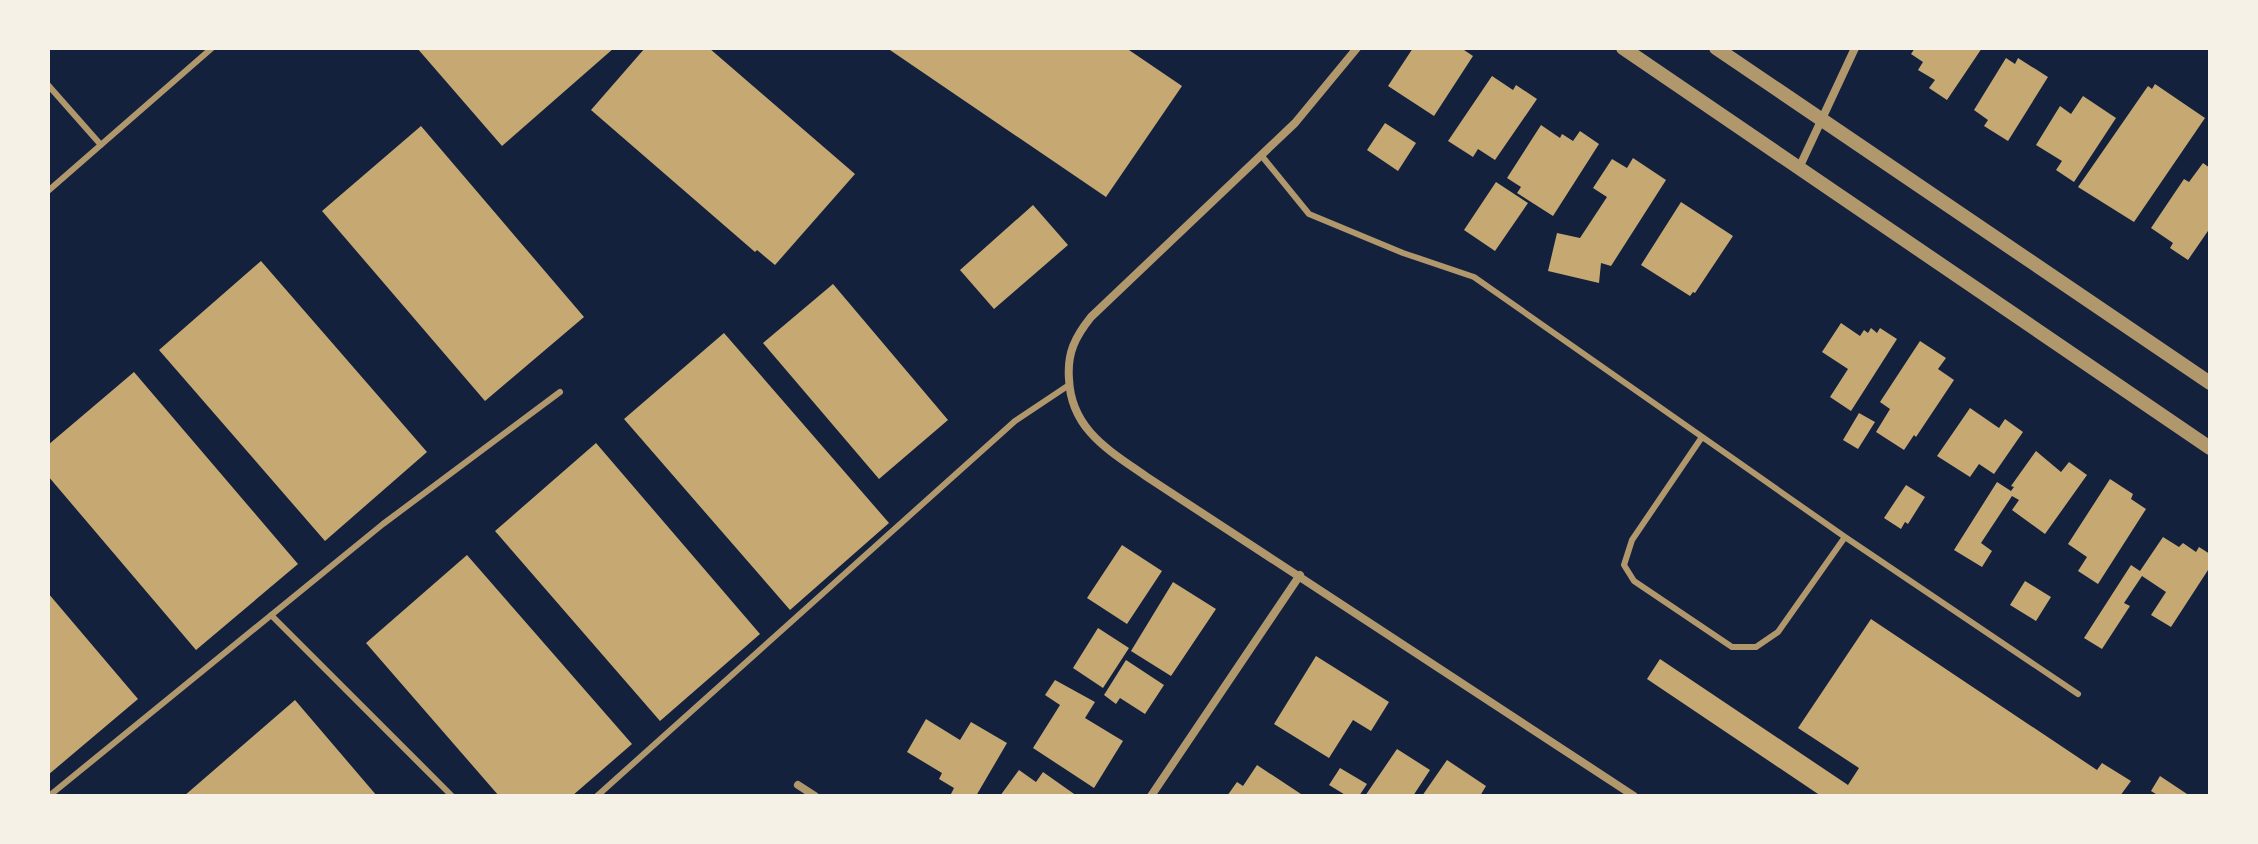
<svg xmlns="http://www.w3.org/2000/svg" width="2258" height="844" font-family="'Open Sans',sans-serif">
<rect width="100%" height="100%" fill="#14213d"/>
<!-- building -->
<path fill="#c6a872" d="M417,48H614L502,146Z
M645,48H709L855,174L775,265L757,250L755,252L591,110Z
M887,48H1126L1182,86L1106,197Z
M1413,48H1461L1473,56L1434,116L1388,86Z
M1915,48H1982L1947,100L1929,88L1935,80L1918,70L1923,62L1911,54Z
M2006,58L2015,64L2018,58L2048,77L2008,141L1984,126L1988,120L1974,110Z
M1492,76L1513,90L1516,85L1537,99L1495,160L1478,149L1473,157L1448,141Z
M2155,84L2205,118L2134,222L2078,187L2148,86L2152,89Z
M2083,96L2116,118L2074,182L2056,170L2062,161L2036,145L2060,106L2071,114Z
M1385,123L1416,143L1398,171L1367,150Z
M1541,125L1560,138L1562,134L1573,141L1580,131L1599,144L1553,216L1517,193L1521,187L1507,178Z
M421,126L584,317L485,401L322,211Z
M1633,158L1666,180L1611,266L1601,263L1599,283L1548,271L1557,233L1580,238L1607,197L1593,188L1612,159L1627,168Z
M2203,163L2210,168V228L2188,260L2170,248L2173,243L2151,228L2184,179L2189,182Z
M1496,182L1528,203L1495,251L1464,230Z
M1681,202L1733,236L1695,293L1693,292L1690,296L1641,265Z
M1033,205L1068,245L994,309L960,270Z
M261,261L427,452L325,541L159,350Z
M833,284L948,420L879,479L763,343Z
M1841,323L1860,336L1864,330L1868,333L1871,328L1877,333L1880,328L1897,339L1851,411L1830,397L1848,369L1822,352Z
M724,333L889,523L790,610L624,419Z
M1920,341L1946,358L1938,369L1954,380L1916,437L1914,435L1904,450L1876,432L1890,409L1880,402Z
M134,372L298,564L196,650L48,476V445Z
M1970,408L1999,428L2005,419L2023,432L1994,474L1979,464L1970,477L1937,456Z
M1859,413L1875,422L1858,449L1843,440Z
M596,443L760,634L660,721L495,531Z
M2036,451L2061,472L2069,462L2087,475L2045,534L2012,510L2019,500L2012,496L1981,543L1992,551L1982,567L1954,550L1997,482L2011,491L2014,487L2011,486Z
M2110,479L2133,494L2131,499L2146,509L2098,584L2078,571L2087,557L2068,544Z
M1906,485L1925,497L1908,524L1905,522L1901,529L1884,518Z
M2163,537L2179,547L2183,543L2196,552L2199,547L2210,554V567L2171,627L2151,615L2166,592L2142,576L2124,603L2130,606L2102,649L2084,638L2131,565L2140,571Z
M1122,545L1162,571L1127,624L1087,598Z
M467,555L632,744L572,796H499L366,643Z
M2025,581L2051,597L2036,621L2010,605Z
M1173,582L1216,609L1171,676L1131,651Z
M48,593L138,699L48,775Z
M1871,619L2097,770L2102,763L2131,781L2120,796H1821L1647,679L1660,659L1848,785L1859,768L1798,728Z
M1098,628L1129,648L1103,688L1073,668Z
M1316,656L1389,702L1371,731L1353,720L1329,758L1274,724Z
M1126,660L1164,685L1145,714L1120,698L1116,704L1104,695Z
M1055,680L1095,702L1085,718L1123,741L1094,788L1033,748L1060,705L1045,695Z
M295,700L377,796H184Z
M926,719L960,740L971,722L1007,743L976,796H950L954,788L939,779L942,773L907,752Z
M1397,749L1430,770L1413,796H1365Z
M1447,760L1486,786L1480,796H1422Z
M1257,765L1304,796H1227L1237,782L1243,786Z
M1340,768L1367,784L1359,796H1347L1329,785Z
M1019,770L1036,782L1043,772L1077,796H1000Z
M2160,776L2190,796H2159L2151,791Z"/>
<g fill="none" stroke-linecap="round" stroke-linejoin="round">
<!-- service -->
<path stroke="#b1986c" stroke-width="6" d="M48,85L101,145
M1261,155L1309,214L1403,253L1474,277L1845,537L2078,694
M48,191L212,48
M1702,437L1632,540L1624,565L1634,581L1732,647H1756L1778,632L1845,537
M271,615L452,796
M49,796L383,524L560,392
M597,796L1015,421L1069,385"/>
<!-- minor -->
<path stroke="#b1986c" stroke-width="8" d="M1357,48L1295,123L1091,317C1075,337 1067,353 1069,379C1071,430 1110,451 1147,477L1634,796
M1799,168L1855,48
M798,785L815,796
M1151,796L1300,575"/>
<!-- tertiary -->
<path stroke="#b1986c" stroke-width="14" d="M1623,48L2210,448
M1716,48L2210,383"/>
</g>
<!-- border -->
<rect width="2258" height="844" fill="none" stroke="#f6f1e7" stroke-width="100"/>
</svg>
